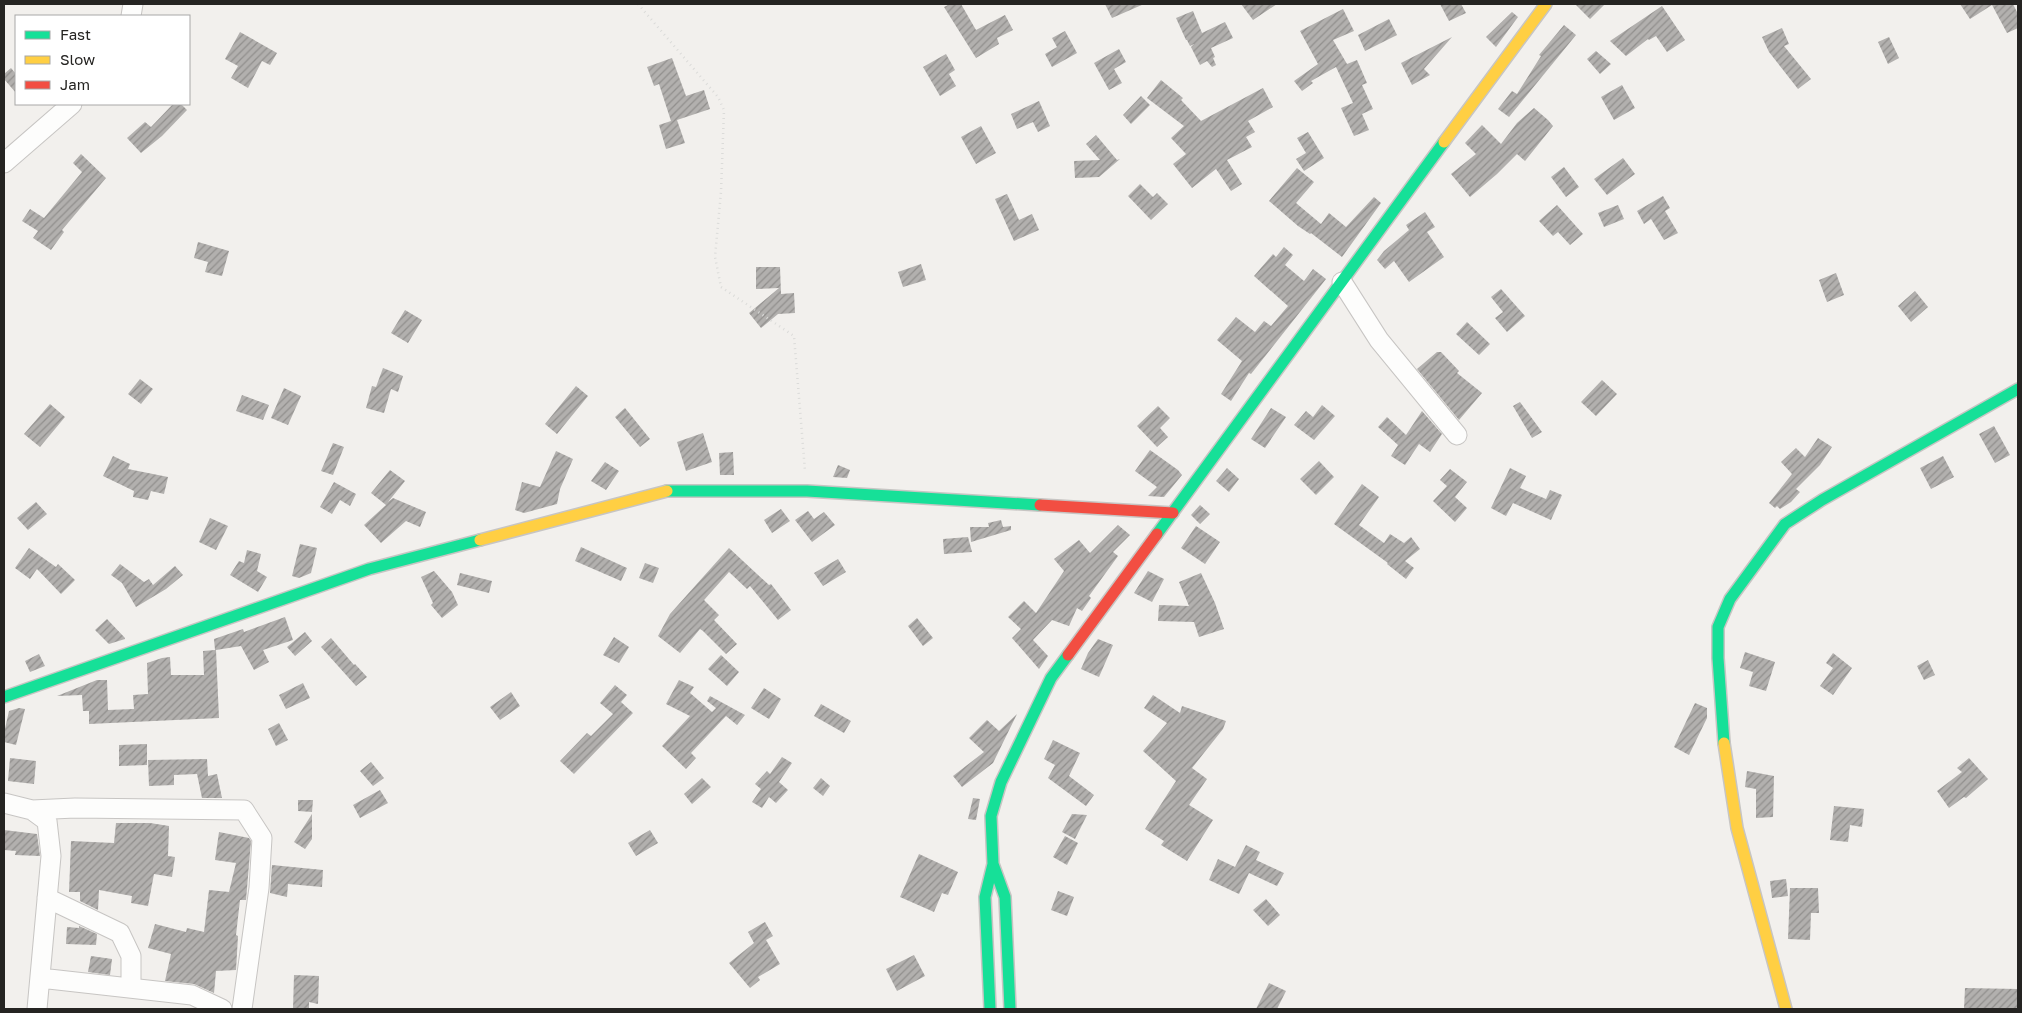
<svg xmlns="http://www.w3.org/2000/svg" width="2022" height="1013" font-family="'Golos Text',sans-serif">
<defs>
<pattern id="building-hatch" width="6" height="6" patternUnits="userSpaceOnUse" patternTransform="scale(1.25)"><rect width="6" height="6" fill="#b2b0ae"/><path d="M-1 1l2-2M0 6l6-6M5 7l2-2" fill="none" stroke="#918f8d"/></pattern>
</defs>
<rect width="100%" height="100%" fill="#f2f0ed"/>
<!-- building -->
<path fill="url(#building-hatch)" d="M950,4H961L976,30L1005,15L1013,30L997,38L999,44L976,58L944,7Z
M1105,4H1144L1112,18Z
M1241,4H1277L1253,20Z
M1440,4H1461L1466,13L1449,21Z
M1575,4H1605L1590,19Z
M1960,4H2013L2018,14V28L2007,33L1992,5L1970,19Z
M1662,6L1685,40L1667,52L1656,36L1649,40L1648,39L1626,56L1610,41Z
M1343,9L1354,31L1333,40L1347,64L1357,60L1367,83L1362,85L1373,109L1362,114L1369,130L1354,136L1341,108L1353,103L1336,67L1311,81L1313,83L1302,91L1294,81L1318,64L1300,31Z
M1193,11L1202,33L1225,22L1233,38L1211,48L1215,57L1213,58L1216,65L1212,67L1207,61L1200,65L1191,47L1194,44L1190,46L1187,40H1186L1176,18Z
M1512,12L1518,17L1496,47L1486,37Z
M1389,19L1397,35L1365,51L1358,35Z
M1564,25L1576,35L1509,117L1498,109L1512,91L1517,94L1541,56L1539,55Z
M1782,28L1789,44L1784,46L1811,79L1798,89L1769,52L1762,37Z
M1065,31L1077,53L1052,67L1045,54L1057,47L1052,38Z
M240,32L277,53L270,65L262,61L248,88L231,78L238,66L225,59Z
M1452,37L1424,69L1430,75L1412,85L1401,63Z
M1889,37L1899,58L1888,64L1878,42Z
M1119,49L1126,62L1114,69L1122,83L1109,90L1094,63Z
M1596,51L1611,64L1600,74L1587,59Z
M946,54L955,70L949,74L956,86L940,96L923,67Z
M672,58L686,96L704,90L710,109L677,120L685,143L666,149L659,125L671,121L659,84L654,86L647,67Z
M11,68L16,74V93L4,79V74Z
M1161,80L1183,98L1181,100L1201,121L1263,88L1273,107L1248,121L1255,132L1246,137L1252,147L1227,160L1242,184L1231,191L1216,169L1192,188L1173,164L1186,154L1171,138L1184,126L1147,98Z
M1622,85L1635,108L1614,120L1601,97Z
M1141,96L1150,105L1131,124L1123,115Z
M1039,101L1050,126L1038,132L1033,122L1017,129L1011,114Z
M173,104H181L187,110L162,136L141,153L127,138L145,122L151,127Z
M1534,108L1548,120L1553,126L1525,161L1517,154L1497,174L1470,197L1451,174L1476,154L1465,143L1482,125L1501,144L1517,123Z
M981,126L996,153L976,164L961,137Z
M1308,132L1324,158L1304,171L1296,159L1306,153L1297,138Z
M1096,135L1117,160L1120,159L1099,177L1075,178L1074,161L1100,160L1086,144Z
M81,154L106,178L62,230L64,232L51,250L33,238L38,231L22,221L30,209L44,218L82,172L73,163Z
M1623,158L1635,174L1607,195L1594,179Z
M1564,167L1579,187L1566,197L1551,177Z
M1297,168L1314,182L1296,203L1321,224L1329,213L1346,227L1374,197L1381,203L1342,257L1311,233L1310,234L1298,226L1269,201Z
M1140,184L1153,197L1157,193L1168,204L1151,220L1128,196Z
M1007,194L1019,220L1032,214L1039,230L1014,241L995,199Z
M1663,196L1670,208L1665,211L1678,233L1664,240L1651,219L1644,224L1637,211Z
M1557,205L1583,234L1570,245L1558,232L1553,236L1539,221Z
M1618,205L1624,219L1604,227L1598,213Z
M1425,212L1435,227L1427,232L1444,257L1409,282L1394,261L1385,269L1377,260L1384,251L1409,230L1406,225Z
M198,242L229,251L222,276L205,272L208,262L194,258Z
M1284,247L1293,255L1285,265L1304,281L1313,269L1326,279L1251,374L1249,373L1231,401L1221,394L1242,361L1217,340L1236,317L1255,332L1264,321L1271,326L1288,306L1254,276L1273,254L1276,257Z
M921,264L926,280L903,287L898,272Z
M756,267H780L781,294L794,293L795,313L778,314L761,328L749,313L779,288L756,289Z
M1836,273L1844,295L1827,302L1819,280Z
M1501,289L1525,316L1507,332L1495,318L1503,312L1491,297Z
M1915,291L1928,307L1911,322L1898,306Z
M405,310L422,320L408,343L391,333Z
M1467,322L1490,344L1479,355L1456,334Z
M1437,352H1441L1459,371L1457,373L1482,393L1459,420L1417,369Z
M383,368L403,376L398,392L391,389L384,413L366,408L372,386L376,387Z
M140,379L153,389L141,404L128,394Z
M1602,380L1617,394L1596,416L1581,402Z
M576,386L588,396L557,434L545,424Z
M284,388L301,396L288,425L271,418Z
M242,395L269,405L263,420L236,411Z
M1520,402L1542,432L1532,438L1513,406Z
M50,404L65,417L40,447L24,434Z
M1322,405L1335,416L1314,440L1294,425L1306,411L1313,417Z
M1158,406L1170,418L1160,428L1168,437L1157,447L1137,426Z
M625,408L650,439L640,447L615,417Z
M1271,408L1286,417L1265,448L1251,439Z
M1422,411L1442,434L1430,452L1419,444L1405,465L1391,456L1398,445L1378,427L1387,417L1406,435Z
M1994,426L2010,455L1995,463L1979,434Z
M703,433L712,462L686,471L677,442Z
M1818,438L1832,447L1820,465L1796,489L1800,492L1791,502L1780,509L1777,506L1775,508L1769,503L1792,474L1781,462L1796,448L1805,457Z
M333,443L344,447L333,475L321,471Z
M1150,450L1178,470L1182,475L1164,497L1148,496L1157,487L1135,471Z
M556,451L573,459L560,489L557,504L524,513L515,510L522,482L540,487Z
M733,452L734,475H720L719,453Z
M113,456L130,464L128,469L168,477L164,494L151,491L148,500L133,497L134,491L103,476Z
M1943,456L1954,477L1931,489L1920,468Z
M1319,461L1334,477L1316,495L1300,479Z
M605,462L619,471L606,490L591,481Z
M838,465L850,470L847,478L833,477Z
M1227,468L1239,479L1229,492L1216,481Z
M1510,468L1526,476L1520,488L1546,499L1550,490L1562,495L1551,520L1513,503L1506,516L1491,508Z
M1450,469L1467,482L1455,497L1467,508L1455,522L1433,501L1447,486L1440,480Z
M390,470L405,481L388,502L393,498L426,512L420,527L406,521L381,543L364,525L386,505L371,493Z
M334,482L356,494L350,506L340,500L332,514L320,507Z
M1362,484L1379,497L1359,525L1384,543L1390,534L1404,543L1411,537L1420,549L1405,561L1414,568L1406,579L1387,564L1388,563L1334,524Z
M36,502L47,514L28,530L17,518Z
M1200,505L1210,514L1200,524L1191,515Z
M781,509L790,521L772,533L764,520Z
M808,511L814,519L824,512L835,525L812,542L795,520Z
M210,518L228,526L216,550L199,542Z
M1001,520L1003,527L1011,526V530L971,542L970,527H989L988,523Z
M1118,525L1130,535L1113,552L1118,556L1089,596L1091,598L1082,611L1077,608L1069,626L1052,620L1033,640L1048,656L1039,669L1012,638L1021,629L1008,617L1024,601L1036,613L1064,571L1054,559L1079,540L1090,553Z
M1196,526L1220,542L1205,564L1181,548Z
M968,537L972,552L944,554L943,539Z
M300,544L317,548L311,573L299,578L292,576Z
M581,547L627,568L621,581L575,561Z
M29,548L56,567L58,564L75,580L61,594L37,569L30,579L15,568Z
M729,548L769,585L771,584L791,610L778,620L750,586L747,589L729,572L704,600L719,615L714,620L737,644L726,654L703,631L700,629L680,653L658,636L670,614Z
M247,550L261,554L257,571L267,577L258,592L230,575L239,561L244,563Z
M838,559L846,572L823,586L814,573Z
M645,563L659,568L653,583L639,578Z
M120,564L144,582L149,579L153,585L175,566L183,575L166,589L136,607L122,583L111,575Z
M434,571L452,592L458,605L442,618L431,605L433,603L421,577Z
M1148,571L1164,579L1152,602L1134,593Z
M460,573L492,581L489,593L457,585Z
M1201,573L1215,603L1224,629L1199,637L1194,622L1158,621L1159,605L1189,606L1179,582Z
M285,617L293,640L263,650L269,662L254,670L241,646L216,650L219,718L89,724V711H83L82,695L57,696L97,680H107L108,710L134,709L133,695L148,694L147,663L162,658L170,657L171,675H204L203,651L215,650L214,639L243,629L244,632Z
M917,618L933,638L923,646L908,626Z
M107,619L125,638V639L109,644L95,630Z
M305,632L312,641L295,656L287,647Z
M614,637L629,647L619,663L603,655Z
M331,638L354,665L355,664L367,677L356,686L321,647Z
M1098,639L1113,645L1099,677L1081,669L1088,653Z
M1745,652L1775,662L1766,691L1749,686L1753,672L1740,668Z
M1833,653L1852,668L1833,695L1820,686L1833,668L1826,663Z
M39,654L45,666L30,672L25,661Z
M721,655L739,672L727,686L708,669Z
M1928,660L1935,675L1924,680L1917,666Z
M679,680L694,687L690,693L712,712L716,708L707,701L710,696L745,715L737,725L726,716L691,753L696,758L686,769L662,746L690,716L666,704Z
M303,683L310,698L286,709L279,695Z
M615,685L627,695L621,702L633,713L574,774L560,761L587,733L591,736L613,714L600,703Z
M764,688L781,699L769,719L751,708Z
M511,692L520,706L500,720L490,707Z
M1153,695L1180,713L1182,706L1226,721L1223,729L1192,768L1207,779L1189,805L1213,820L1187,861L1161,845L1164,841L1145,829L1176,781L1143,751L1167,723L1144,708Z
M1695,703L1707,708V718L1689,755L1674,747Z
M821,704L851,721L844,733L814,716Z
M19,708L25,709L16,745L4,742V733L9,711Z
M1017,714L993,763L962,787L953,776L984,752L969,738L987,720L999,731Z
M279,723L288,740L276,746L268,729Z
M1053,740L1080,753L1069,776L1094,795L1086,806L1048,778L1055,765L1044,759Z
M147,744V765L119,766V745Z
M782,757L792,763L779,782L788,790L776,803L769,797L762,808L752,802L761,789L755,784L767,771L770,774Z
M10,758L36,761L34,784L8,781Z
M1969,758L1988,779L1966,798L1964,797L1949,808L1937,791L1962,772L1957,768Z
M207,759L208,776L217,774L222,798H202L197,774L174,775V785L149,786L148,760Z
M371,762L384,778L373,786L360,771Z
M1747,771L1774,776L1773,817L1756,818V789L1745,787Z
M702,778L711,787L692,804L684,794Z
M821,778L830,786L823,796L813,788Z
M380,790L388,803L360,818L353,805Z
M973,798L980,799L976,820L968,819Z
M298,800H313L312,812L298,811Z
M1834,806L1864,809L1862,827L1850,825L1848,842L1830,840Z
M312,814V839L305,849L294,842Z
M1072,814L1087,815L1075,839L1062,832Z
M116,823H150L169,826L168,856L175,857L172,877L154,874L148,906L131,903L132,896L99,890L98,910L80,901V892H69L71,841L114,843Z
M4,830L37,834L40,856L15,855L16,851L4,850Z
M650,830L658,843L636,856L628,843Z
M219,832L249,838L251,841L246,900H240L236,935L238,936L236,970L216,971L214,993L194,984L165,981L171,954L148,948L155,924L186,932L187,928L204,932L209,890L229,892L236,863L215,860Z
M1065,836L1078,843L1067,865L1053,857Z
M1246,845L1260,852L1256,860L1284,873L1277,886L1249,873L1239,894L1209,880L1218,859L1235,867Z
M919,854L958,872L948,895L942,893L934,912L900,897Z
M272,865L323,870L322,887L288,884L287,897L270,893Z
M1786,879L1788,896L1772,898L1770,881Z
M1790,888H1818L1819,913H1811L1810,940L1788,939Z
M1058,891L1074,897L1067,916L1051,910Z
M1266,899L1280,915L1268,926L1253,910Z
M765,922L773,936L766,940L780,964L758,977L760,980L750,988L729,963L754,943L748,932Z
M79,926L97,934L96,945L66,944L67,927L79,928Z
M914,955L925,976L897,991L886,969Z
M91,956L112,959L110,975L88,972Z
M294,975L319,976L318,1004L309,1002V1009H293Z
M1269,983L1286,991L1277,1009H1256Z
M1965,988L2018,989V1009H1964Z"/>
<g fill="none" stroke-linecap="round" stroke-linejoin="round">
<defs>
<path id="street" d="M131,16L133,4
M4,163L72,104
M1342,282L1379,340L1457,435
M4,803L32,810L47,821L51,856L37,1009
M32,810L75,808L244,810L262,838L259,888L242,1009
M47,898L120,933L131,956V988
M40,978L192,995L222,1009"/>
<path id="fast" d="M667,491H807L1040,505
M1157,534L1444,142
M4,697L369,569L480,540
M1724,743L1718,658V627L1730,599L1785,524L1822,500L2018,389
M993,864L1005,897L1010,1009
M990,1009L985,897L993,864L991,816L1001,782L1051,678L1068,655"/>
<path id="slow" d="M1444,142L1546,4
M480,540L667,491
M1724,743L1737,828L1786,1009"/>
<path id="jam" d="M1040,505L1173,513
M1068,655L1157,534"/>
</defs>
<!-- street casing -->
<use href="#street" stroke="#c7c5c3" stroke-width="21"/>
<!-- fast casing -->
<use href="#fast" stroke="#c7c5c3" stroke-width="14"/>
<!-- slow casing -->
<use href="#slow" stroke="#c7c5c3" stroke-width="14"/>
<!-- jam casing -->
<use href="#jam" stroke="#c7c5c3" stroke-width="14"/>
<!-- path -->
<path stroke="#dbdbd9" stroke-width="2.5" stroke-dasharray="1 4" stroke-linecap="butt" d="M638,4L718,97L724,110L721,192L715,257L721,287L794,336L805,471"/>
<!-- street -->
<use href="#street" stroke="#fdfdfc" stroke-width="19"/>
<!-- fast -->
<use href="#fast" stroke="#16e098" stroke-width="11"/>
<!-- slow -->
<use href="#slow" stroke="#ffcf43" stroke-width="11"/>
<!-- jam -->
<use href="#jam" stroke="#f24e42" stroke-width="11"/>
</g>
<!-- border -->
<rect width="2022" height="1013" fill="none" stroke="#252422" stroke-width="10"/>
<!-- legend -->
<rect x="15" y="15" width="175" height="90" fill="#ffffff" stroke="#a8a7a7"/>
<rect x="25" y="31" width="25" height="8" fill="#16e098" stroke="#a8a7a7"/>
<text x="60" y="40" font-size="15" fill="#252422">Fast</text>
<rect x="25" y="56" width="25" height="8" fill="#ffcf43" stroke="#a8a7a7"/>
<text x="60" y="65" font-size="15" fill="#252422">Slow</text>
<rect x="25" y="81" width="25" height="8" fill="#f24e42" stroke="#a8a7a7"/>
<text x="60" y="90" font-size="15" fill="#252422">Jam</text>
</svg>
